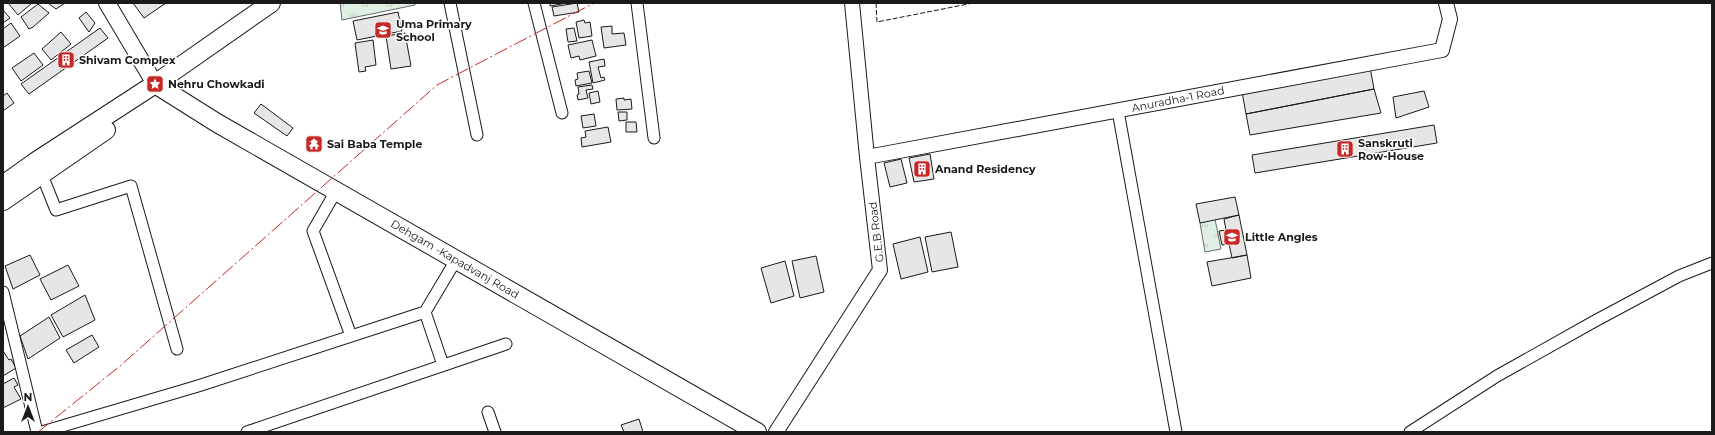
<svg xmlns="http://www.w3.org/2000/svg" width="1715" height="435" font-family="Montserrat,sans-serif">
<defs>
<pattern id="park-tufts" width="24" height="20" patternUnits="userSpaceOnUse"><rect width="24" height="20" fill="#e0efe3"/><path d="M3 7l-1-3M5 7V3M7 7l1-3M15 17l-1-3M17 17v-4M19 17l1-3" fill="none" stroke="#c0ccc2"/></pattern>
</defs>
<rect width="100%" height="100%" fill="#fff"/>
<!-- park -->
<path fill="url(#park-tufts)" stroke="#6a6a6a" d="M340,3H415V5L342,20Z
M1215,219L1221,249L1205,252L1200,223Z"/>
<!-- building -->
<path fill="#e6e6e6" stroke="#1a1a1a" d="M8,3H32L18,15Z
M48,3H65L56,9Z
M133,3H166L144,18Z
M550,3H567L550,6Z
M577,3L579,12L554,16L552,7Z
M38,4L49,13L33,27L29,29L21,17Z
M3,10L10,18L3,23Z
M86,12L95,23L89,32L79,18Z
M398,12L402,31L357,40L353,21Z
M584,20L585,23L590,22L592,36L579,38L576,22Z
M11,23L20,36L3,48V29Z
M612,26V34L624,33L626,45L604,48L601,27Z
M100,28L108,38L29,94L21,84Z
M574,28L577,41L568,42L566,29Z
M61,32L71,44L51,60L42,49Z
M405,33L411,66L391,69L386,36Z
M373,40L376,65L365,67L366,71L359,72L355,43Z
M592,40L596,56L580,60L579,56L571,58L568,45Z
M34,53L43,65L21,81L12,68Z
M604,59L605,66L598,67L601,78L604,77L605,80L593,83L589,62Z
M1370,67L1374,89L1246,114L1242,92Z
M589,71L592,83L576,86L575,80L578,79L577,73Z
M592,85L593,89L586,90L588,98L578,100L577,95L579,94L578,87Z
M1374,89L1381,113L1250,135L1246,114Z
M598,91L600,102L591,104L589,93Z
M1424,91L1429,107L1396,118L1393,97Z
M7,93L14,103L3,111V96Z
M624,98V100L631,99L632,109L617,110L616,99Z
M261,104L293,128L287,136L254,113Z
M618,112H627V120L619,121Z
M594,114L596,126L583,128L581,116Z
M626,122H636L637,132H626Z
M1434,125L1437,143L1255,173L1252,155Z
M608,127L611,142L582,147L581,138L586,137L585,131Z
M930,154L934,179L914,182L909,158Z
M901,159L907,183L890,187L884,163Z
M1235,197L1239,215L1200,223L1196,204Z
M1239,215L1247,255L1232,258L1229,244L1222,245L1219,231L1226,230L1224,219Z
M951,232L958,267L932,272L925,237Z
M920,237L928,272L901,279L893,244Z
M30,255L40,275L13,289L5,266Z
M1247,255L1251,278L1212,286L1207,262Z
M816,256L824,292L800,298L792,261Z
M785,261L794,296L771,303L761,268Z
M68,265L79,286L51,300L40,279Z
M85,295L95,320L63,337L51,315Z
M49,317L60,338L28,359L20,336Z
M92,335L99,347L74,363L66,350Z
M3,351L9,360L11,359L16,368L3,376Z
M14,378L18,385L14,387L21,399L3,408V384Z
M639,419L643,432H624L621,425Z"/>
<g fill="none" stroke-linecap="round" stroke-linejoin="round">
<defs>
<path id="minor" d="M450,3L477,135
M534,3L562,113
M637,3L654,138
M1118,111L1176,432
M42,175L56,210L131,186L177,349
M336,191L313,231L351,336
M3,292L37,432
M443,365L425,312L456,260
M488,412L495,432
M42,432L198,386L425,312
M247,432L506,344
M1410,432L1497,376L1595,321L1679,276L1712,263"/>
<path id="tertiary" d="M867,157L1442,50L1450,19L1446,3
M776,432L880,270L867,157L852,3"/>
<path id="secondary" d="M107,3L155,84"/>
<path id="primary" d="M155,84L217,123L757,432
M3,185L35,162L155,84L271,3
M3,201L106,130"/>
</defs>
<!-- minor casing -->
<use href="#minor" stroke="#1a1a1a" stroke-width="13"/>
<!-- tertiary casing -->
<use href="#tertiary" stroke="#1a1a1a" stroke-width="16"/>
<!-- secondary casing -->
<use href="#secondary" stroke="#1a1a1a" stroke-width="18"/>
<!-- primary casing -->
<use href="#primary" stroke="#1a1a1a" stroke-width="20"/>
<!-- minor -->
<use href="#minor" stroke="#fff" stroke-width="11"/>
<!-- tertiary -->
<use href="#tertiary" stroke="#fff" stroke-width="14"/>
<!-- secondary -->
<use href="#secondary" stroke="#fff" stroke-width="16"/>
<!-- primary -->
<use href="#primary" stroke="#fff" stroke-width="18"/>
<!-- fence -->
<path stroke="#1a1a1a" stroke-width="1" stroke-dasharray="5 2" stroke-linecap="butt" d="M876,3L877,22L973,3"/>
<!-- power -->
<path stroke="#c62828" stroke-width="1" stroke-dasharray="14 3 2 3" stroke-linecap="butt" d="M38,432L120,366L437,85L592,4L596,3"/>
</g>
<!-- icons -->
<defs>
<symbol id="school-square" viewBox="-11 -11 22 22"><rect x="-9" y="-9" width="18" height="18" rx="4" fill="#c62828" stroke="#fff"/><path d="M0-5L7-2L0 1L-7-2ZM-4 1L0 2.5L4 1V4Q0 6-4 4Z" fill="#fff"/></symbol>
<symbol id="building-square" viewBox="-11 -11 22 22"><rect x="-9" y="-9" width="18" height="18" rx="4" fill="#c62828" stroke="#fff"/><path d="M-4-6H4V6H1V3H-1V6H-4ZM-2.5-4.3h1.7v1.8h-1.7ZM.8-4.3h1.7v1.8H.8ZM-2.5-1h1.7V.8h-1.7ZM.8-1h1.7V.8H.8Z" fill="#fff"/></symbol>
<symbol id="sight-square" viewBox="-11 -11 22 22"><rect x="-9" y="-9" width="18" height="18" rx="4" fill="#c62828" stroke="#fff"/><path d="M0-6L1.8-2.2L6-1.7L2.9 1.2L3.7 5.4L0 3.3L-3.7 5.4L-2.9 1.2L-6-1.7L-1.8-2.2Z" fill="#fff"/></symbol>
<symbol id="temple-square" viewBox="-11 -11 22 22"><rect x="-9" y="-9" width="18" height="18" rx="4" fill="#c62828" stroke="#fff"/><path d="M0-6L5-2H3V0L6.5 2.5H4V6H1.5V3h-3V6H-4V2.5H-6.5L-3 0V-2H-5Z" fill="#fff"/></symbol>
</defs>
<g fill-rule="evenodd">
<use href="#school-square" x="373" y="20" width="20" height="20"/>
<use href="#building-square" x="56" y="50" width="20" height="20"/>
<use href="#sight-square" x="145" y="74" width="20" height="20"/>
<use href="#temple-square" x="304" y="134" width="20" height="20"/>
<use href="#building-square" x="1335" y="139" width="20" height="20"/>
<use href="#building-square" x="912" y="159" width="20" height="20"/>
<use href="#school-square" x="1222" y="227" width="20" height="20"/>
</g>
<g text-anchor="middle" stroke-width="3" stroke-linejoin="round" paint-order="stroke">
<!-- poi labels -->
<g font-size="11" font-weight="bold" fill="#1a1a1a" stroke="#fff" text-anchor="start">
<text x="396" y="28">Uma Primary<tspan x="396" dy="13">School</tspan></text>
<text x="79" y="64">Shivam Complex</text>
<text x="168" y="88">Nehru Chowkadi</text>
<text x="1358" y="147">Sanskruti<tspan x="1358" dy="13">Row-House</tspan></text>
<text x="327" y="148">Sai Baba Temple</text>
<text x="935" y="173">Anand Residency</text>
<text x="1245" y="241">Little Angles</text>
</g>
<!-- street labels -->
<g font-size="11" fill="#1a1a1a" stroke="#fff">
<text transform="translate(1178 99) rotate(-11)" y="4">Anuradha-1 Road</text>
<text transform="translate(876 232) rotate(-97)" y="4">G.E.B Road</text>
<text transform="translate(455 259) rotate(30)" y="4">Dehgam -Kapadvanj Road</text>
</g>
</g>
<!-- border -->
<rect width="1715" height="435" fill="none" stroke="#1a1a1a" stroke-width="8"/>
<!-- north arrow -->
<g transform="translate(28 407)" stroke="#ffffff" stroke-width="3" paint-order="stroke">
<path d="M0-3L7 15L0 10L-7 15Z" fill="#1a1a1a"/>
<text y="-6" font-size="11" font-weight="bold" text-anchor="middle" fill="#1a1a1a">N</text>
</g>
</svg>
